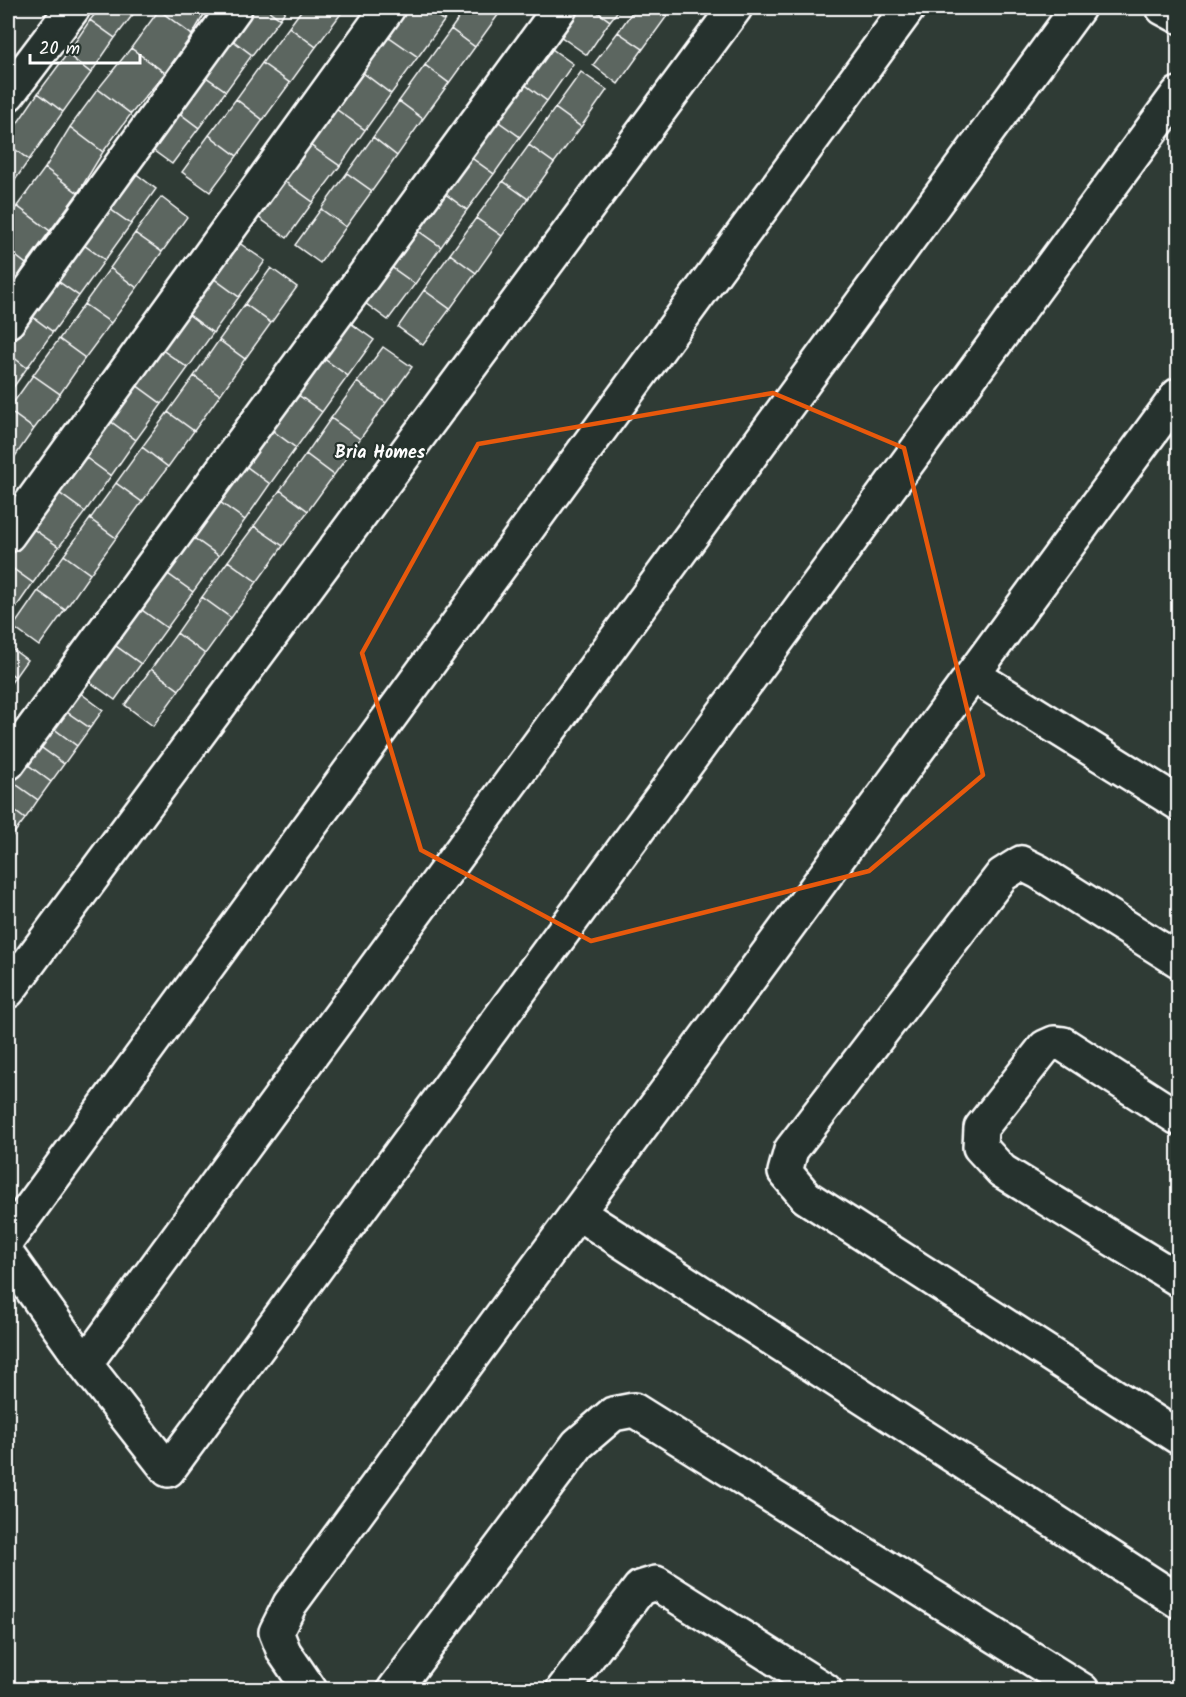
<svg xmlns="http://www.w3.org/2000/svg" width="1186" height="1697" font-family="Kalam,sans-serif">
<rect width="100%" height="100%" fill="#2f3b35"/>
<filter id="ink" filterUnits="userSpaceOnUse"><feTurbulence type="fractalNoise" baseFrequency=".0167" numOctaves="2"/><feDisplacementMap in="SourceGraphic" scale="12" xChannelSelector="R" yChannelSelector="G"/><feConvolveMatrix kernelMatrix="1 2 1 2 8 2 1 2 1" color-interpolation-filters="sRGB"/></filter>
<g filter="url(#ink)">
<!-- building -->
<path fill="#5b6661" stroke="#fff" stroke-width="1.5" d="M100,8H138L115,38L90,20Z
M160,8H208L192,35L159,10Z
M242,8H265L280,19L252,55L223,33Z
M265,8H287L280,19Z
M303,8H338L343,11L316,47L289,27Z
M409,8H425L444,21L418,57L388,36Z
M425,8H453L444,21Z
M466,8H496L501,11L475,47L451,29Z
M580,8H592L610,21L587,55L560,36Z
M592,8H620L610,21Z
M635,8H655L667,16L643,49L618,32Z
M655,8H673L667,16Z
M159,10L192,35L165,73L131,48Z
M90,20L115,38L91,73L67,54Z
M289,27L316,47L290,83L262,63Z
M451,29L475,47L449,83L425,65Z
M618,32L643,49L618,84L593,65Z
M223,33L252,55L226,91L196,70Z
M388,36L418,57L391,94L362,72Z
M545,44L573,64L547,101L519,80Z
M131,48L165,73L131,114L98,89Z
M67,54L91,73L63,112L38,93Z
M262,63L290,83L263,120L236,99Z
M425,65L449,83L423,119L399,101Z
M196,70L226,91L199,128L170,106Z
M362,72L391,94L365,130L336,109Z
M581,72L607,90L581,127L555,108Z
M519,80L547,101L520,137L492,117Z
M98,89L131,114L103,152L70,127Z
M38,93L63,112L29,160L8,144V137Z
M236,99L263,120L237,156L209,135Z
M399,101L423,119L397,156L373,137Z
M170,106L199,128L172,164L143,143Z
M555,108L581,127L554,163L529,145Z
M336,109L365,130L340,166L310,145Z
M492,117L520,137L494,174L466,154Z
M70,127L103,152L78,193L45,168Z
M209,135L237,156L210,192L182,172Z
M373,137L397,156L372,191L347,173Z
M8,144L29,160L8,190Z
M310,145L340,166L313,202L284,181Z
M529,145L554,163L528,199L503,181Z
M466,154L494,174L467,210L440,190Z
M126,166L156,189L131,224L100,202Z
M45,168L78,193L50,231L17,206Z
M347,173L372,191L346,227L321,209Z
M284,181L313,202L287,238L258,217Z
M503,181L528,199L502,236L476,218Z
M440,190L467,210L441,247L413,227Z
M161,197L187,217L162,252L135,233Z
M100,202L131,224L105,260L74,238Z
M17,206L50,231L26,264L8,250V219Z
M321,209L346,227L320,263L295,245Z
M476,218L502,236L476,273L450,254Z
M413,227L441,247L415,284L387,264Z
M135,233L162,252L137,288L110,268Z
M74,238L105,260L79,296L48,274Z
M235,240L265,261L239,297L209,275Z
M8,250L26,264L10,290L8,288Z
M450,254L476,273L450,309L424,290Z
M387,264L415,284L388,320L361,300Z
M110,268L137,288L111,323L84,304Z
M271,268L297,287L271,323L245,304Z
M48,274L79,296L53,332L22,309Z
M209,275L239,297L213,333L184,311Z
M424,290L450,309L423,345L398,327Z
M84,304L111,323L85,358L59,339Z
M245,304L271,323L245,359L219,340Z
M22,309L53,332L27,368L8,353V330Z
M184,311L213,333L188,368L158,347Z
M342,317L374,340L348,376L316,353Z
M59,339L85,358L60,394L33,375Z
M219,340L245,359L220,395L194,376Z
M158,347L188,368L162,404L132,382Z
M383,347L412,367L386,403L357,382Z
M8,353L27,368L8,395Z
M316,353L348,376L322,412L290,389Z
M33,375L60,394L34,429L8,410Z
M194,376L220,395L194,431L168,412Z
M132,382L162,404L136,440L106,418Z
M357,382L386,403L360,439L331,418Z
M290,389L322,412L296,448L265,425Z
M8,410L34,429L9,465L8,464Z
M168,412L194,431L168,467L142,447Z
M106,418L136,440L111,476L81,454Z
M331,418L360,439L334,475L306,454Z
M265,425L296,448L270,484L239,461Z
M142,447L168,467L142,502L116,483Z
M81,454L111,476L85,512L55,490Z
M306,454L334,475L308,511L280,490Z
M239,461L270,484L245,520L213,497Z
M116,483L142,502L116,538L90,519Z
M55,490L85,512L59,547L29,526Z
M280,490L308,511L283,546L254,526Z
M213,497L245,520L219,556L187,533Z
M90,519L116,538L90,574L64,555Z
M29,526L59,547L33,583L8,565V555Z
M254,526L283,546L257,582L228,561Z
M187,533L219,556L193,592L161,569Z
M64,555L90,574L65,610L38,591Z
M228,561L257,582L231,618L202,597Z
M8,565L33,583L8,619Z
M161,569L193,592L167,628L135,605Z
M38,591L65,610L39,646L13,627Z
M202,597L231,618L205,654L177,633Z
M135,605L167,628L141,664L109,641Z
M177,633L205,654L179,690L151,669Z
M109,641L141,664L115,700L83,677Z
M8,646L27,660L15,677L8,671Z
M151,669L179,690L153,726L125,705Z
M8,671L15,677L8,687Z
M75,689L103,710L90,728L61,708Z
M61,708L90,728L77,746L49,725Z
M49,725L77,746L64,764L35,743Z
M35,743L64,764L51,782L23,761Z
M23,761L51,782L38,800L10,780Z
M10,780L38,800L25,819L8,806V783Z
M8,806L25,819L12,836L8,833Z"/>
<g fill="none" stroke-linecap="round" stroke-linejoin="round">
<defs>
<path id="minor" d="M1163,8L1178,16
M8,94L73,8
M8,321L235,8
M8,535L388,8
M973,675L1178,803
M8,763L560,8
M1178,960L1039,872L1021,863L1002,875L791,1150L785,1172L806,1197L1178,1437
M8,991L735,8
M1178,1118L1063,1044L1054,1043L1045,1047L981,1128L980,1147L1002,1171L1178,1279
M578,1213L1178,1601
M8,1239L908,8
M8,1256L85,1364L168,1470L1178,94
M85,1364L1078,8
M310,1690L284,1652L276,1632L290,1604L1178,395
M394,1690L578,1444L613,1414L634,1410L1082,1690
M563,1690L640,1588L656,1583L825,1690"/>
</defs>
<!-- minor casing -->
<use href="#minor" stroke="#fff" stroke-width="38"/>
<!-- minor -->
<use href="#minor" stroke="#26332d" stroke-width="33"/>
</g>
</g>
<!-- marked area -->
<path fill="none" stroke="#e8590c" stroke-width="4.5" stroke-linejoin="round" d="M773,393L904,448L983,775L869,871L591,941L421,850L362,653L478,444Z"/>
<g text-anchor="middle" stroke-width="4.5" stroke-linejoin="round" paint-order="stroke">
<!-- neighbourhood labels -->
<g font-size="18" font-weight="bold" fill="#fff" stroke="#26332d">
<text x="380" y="458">Bria Homes</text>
</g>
</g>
<!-- margin -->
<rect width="1186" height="1697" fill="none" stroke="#26332d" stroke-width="30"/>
<rect x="15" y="15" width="1156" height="1667" fill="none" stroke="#fff" stroke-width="2" filter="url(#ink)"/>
<!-- scale -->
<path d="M30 54v9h110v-9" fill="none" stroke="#ffffff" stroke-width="3"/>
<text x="39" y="54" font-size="18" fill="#ffffff" stroke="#26332d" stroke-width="4.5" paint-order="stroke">20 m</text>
</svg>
